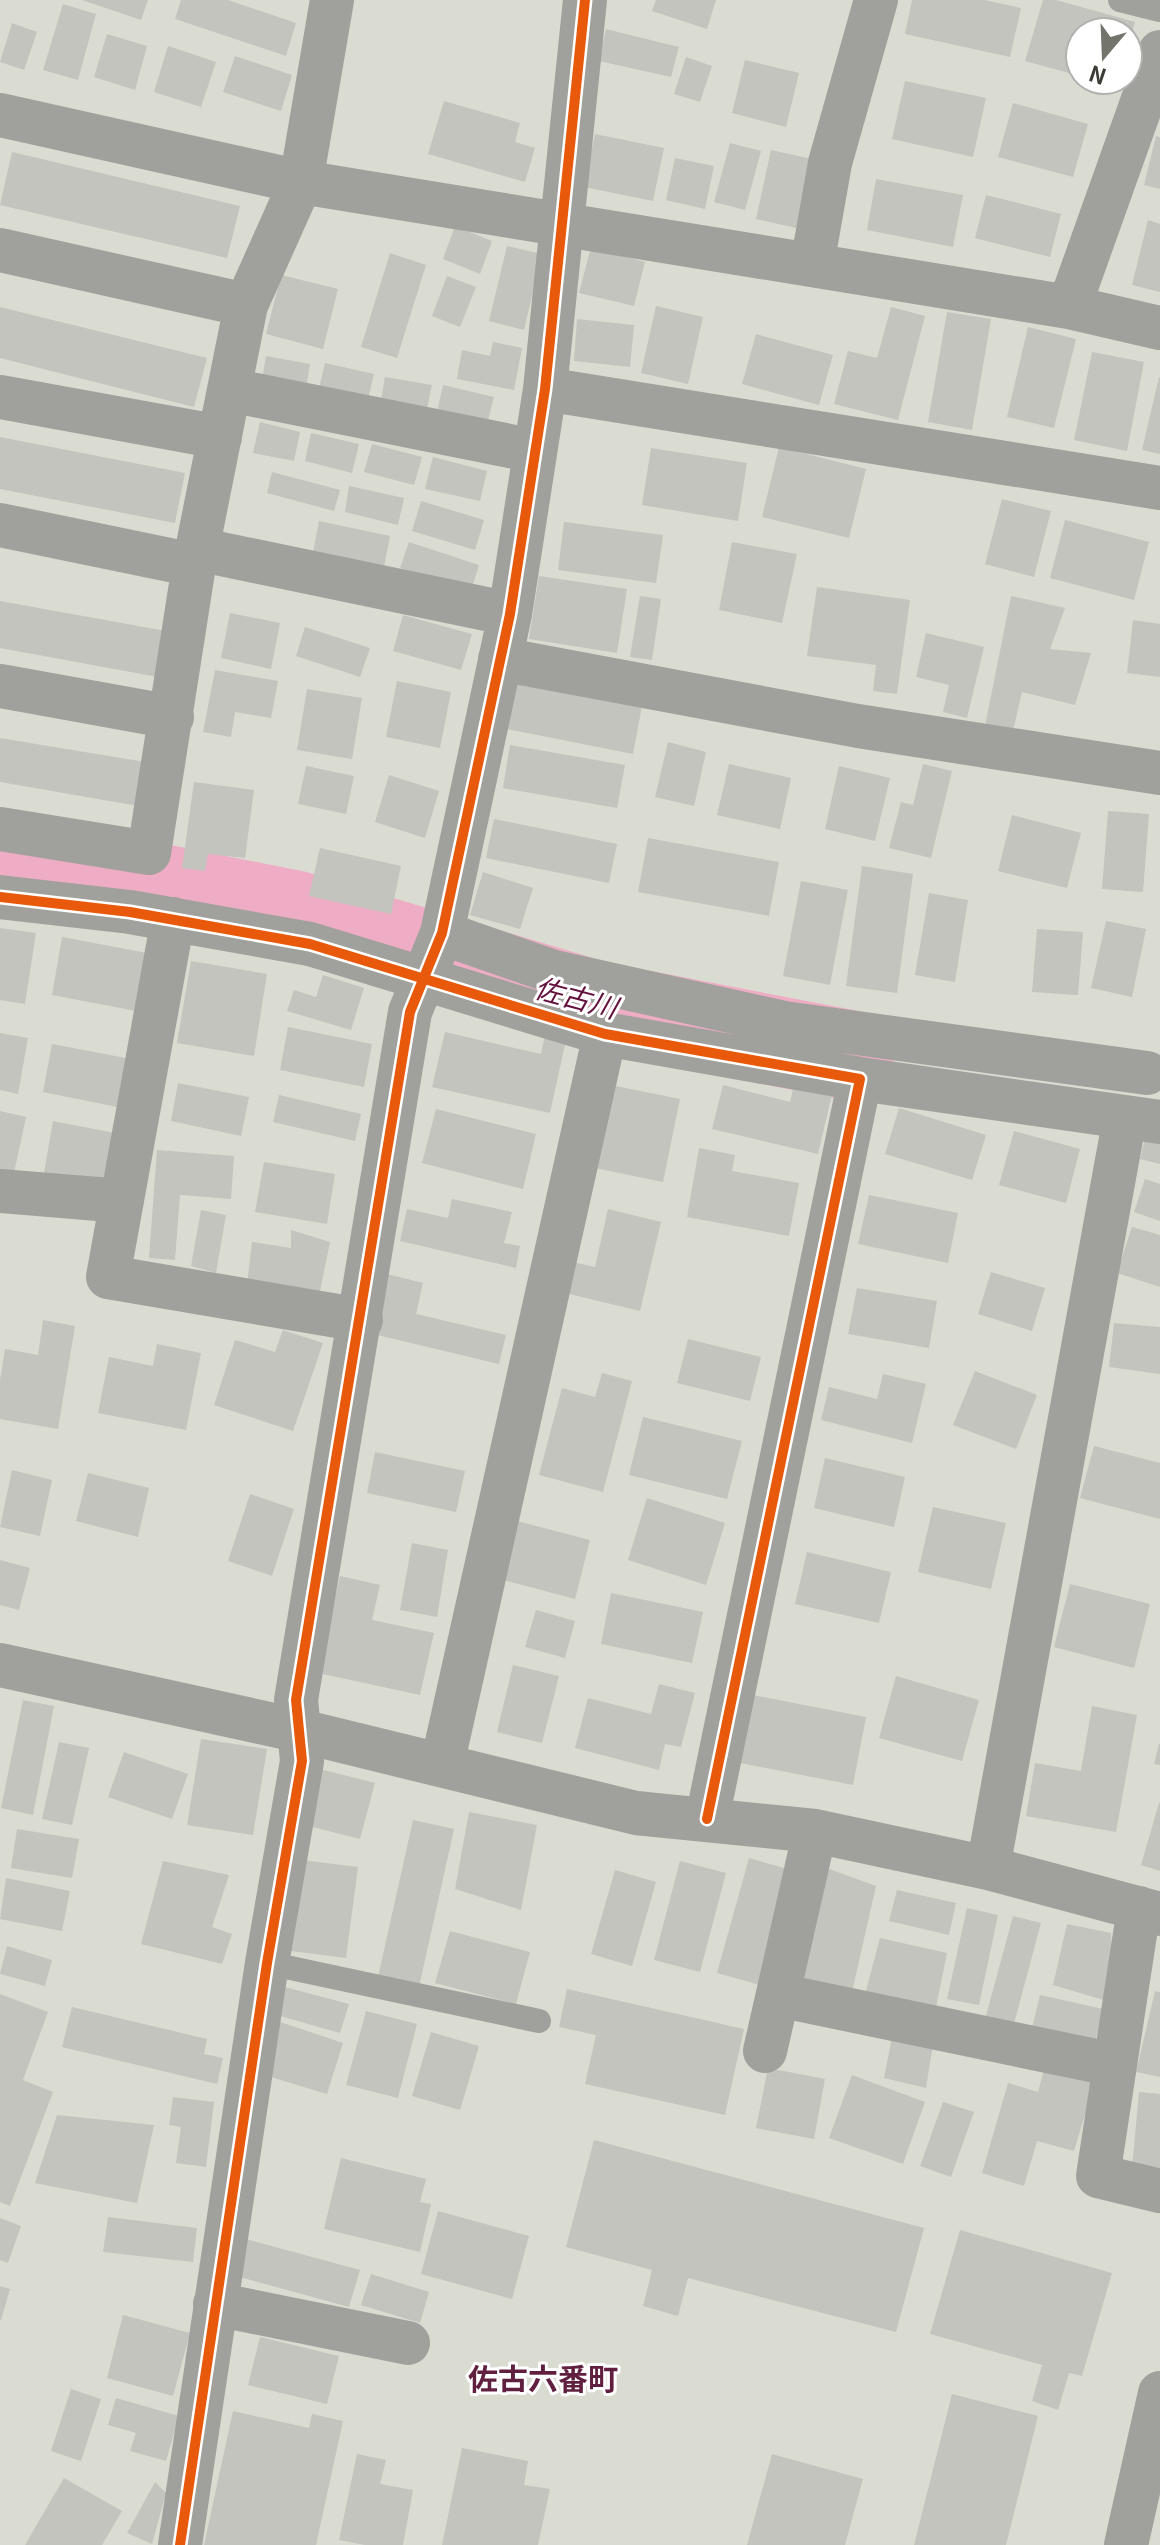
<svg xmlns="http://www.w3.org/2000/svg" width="1160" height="2545" font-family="Georgia,'Noto Sans JP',serif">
<rect width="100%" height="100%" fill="#dadcd2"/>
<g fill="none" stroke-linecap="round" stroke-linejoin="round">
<!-- river -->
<path stroke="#eeacc5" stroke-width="90" d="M0,857L297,916L600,1007L849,1055"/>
</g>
<!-- building -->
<path fill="#c3c4bd" d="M82,0H148L141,20Z
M181,0H228L296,23L286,56L175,19Z
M656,0H716L707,29L652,11Z
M912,0H984L1021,8L1010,57L905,34Z
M1043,0H1056L1135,22L1129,42L1128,32H1080V76L1025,61Z
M63,4L96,14L78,80L43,70Z
M12,23L37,32L24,70L0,62Z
M606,29L679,47L671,77L599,61Z
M107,34L147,46L135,90L94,77Z
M168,46L216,62L201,107L154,92Z
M235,56L292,75L281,111L223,92Z
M686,57L712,66L700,102L674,94Z
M745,60L799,73L786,127L732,113Z
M1098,80H1118L1116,86Z
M905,81L986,98L973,157L892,139Z
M444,101L520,123L515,142L535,148L525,182L428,154Z
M1013,103L1088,124L1073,177L998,157Z
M595,134L664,148L653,201L584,187Z
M1156,136L1160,137V189L1144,185Z
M730,143L761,151L745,210L714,202Z
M771,150L812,159L796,228L756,219Z
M12,152L240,206L227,258L0,205Z
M675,158L714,166L705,209L666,200Z
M876,179L963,195L953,247L867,230Z
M986,195L1061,214L1050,257L975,238Z
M1148,220L1160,224V292L1132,285Z
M455,226L492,241L480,274L443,259Z
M507,246L542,254L524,330L489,321Z
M591,247L645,262L634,306L579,293Z
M390,253L426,265L397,358L361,347Z
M281,275L338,289L323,349L266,334Z
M447,276L476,287L460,327L432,316Z
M656,306L703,317L688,384L641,373Z
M0,307L207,358L194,407L0,358Z
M891,307L925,316L898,420L834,404L848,351L877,358Z
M947,312L991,319L972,430L928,422Z
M577,319L634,325L630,367L574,361Z
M1028,327L1076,339L1054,428L1007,417Z
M756,334L833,355L819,405L742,384Z
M493,342L522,348L514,390L457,379L462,350L490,356Z
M1092,352L1144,362L1127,451L1074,440Z
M266,356L310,364L306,388L262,380Z
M325,363L374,374L368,399L319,389Z
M385,377L432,385L427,409L381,400Z
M1159,377L1160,378V454L1142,450Z
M443,385L494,397L487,424L437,412Z
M260,422L300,432L294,461L253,453Z
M311,433L359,444L352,473L305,461Z
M0,437L185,473L175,523L0,489Z
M372,444L422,457L414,485L364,472Z
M779,447L866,469L849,538L762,517Z
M651,448L747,463L738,521L642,505Z
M433,457L487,471L480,501L425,489Z
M272,472L340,490L334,511L267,493Z
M349,486L404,498L398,525L345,512Z
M1002,499L1051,511L1034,577L985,564Z
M421,501L484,520L475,550L412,531Z
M1065,520L1149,542L1134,600L1050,578Z
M319,521L390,536L384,567L313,552Z
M564,522L663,535L656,583L558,570Z
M409,542L479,565L471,591L400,568Z
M732,542L797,554L782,623L719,610Z
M539,576L627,589L617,653L529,639Z
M817,587L910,600L897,694L873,691L876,665L807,656Z
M640,596L661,599L652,660L630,657Z
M1011,596L1065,608L1050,649L1091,653L1075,705L1022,692L1012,735L985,726Z
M0,601L166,631L158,677L0,648Z
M230,613L280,623L271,669L221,658Z
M403,615L472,634L461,670L393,651Z
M1133,620L1160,624V677L1127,673Z
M305,627L370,648L360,677L296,656Z
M926,633L984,647L967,718L943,712L949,685L916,677Z
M215,670L278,681L271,718L235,712L231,737L203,732Z
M397,681L451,692L440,748L386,737Z
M516,682L642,706L633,754L507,729Z
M307,689L362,698L352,759L297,750Z
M0,738L145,762L138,806L0,782Z
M668,742L706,752L694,806L655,797Z
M510,745L625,765L617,808L503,788Z
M729,764L791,778L780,829L717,815Z
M923,764L952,771L931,858L889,848L901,802L913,805Z
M306,766L354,776L346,814L298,804Z
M839,766L890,778L875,841L825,829Z
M389,775L439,791L425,838L375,822Z
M194,782L254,790L245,858L208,854L205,871L182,868Z
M1108,811L1149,814L1143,892L1102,889Z
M1012,815L1081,833L1067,888L998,871Z
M494,819L617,844L609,883L486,858Z
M648,838L779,862L769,916L638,892Z
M320,848L401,866L391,914L309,896Z
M862,866L913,874L897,993L846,986Z
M483,872L533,888L520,929L470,915Z
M801,881L848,890L830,985L783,976Z
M929,893L968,900L955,982L915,975Z
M1106,921L1146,929L1132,997L1091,988Z
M0,928L36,933L25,1004L0,1000Z
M1037,929L1083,932L1078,995L1032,992Z
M62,937L147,953L136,1011L52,995Z
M191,961L267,974L254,1056L177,1043Z
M323,975L364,988L351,1030L287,1011L294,990L316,997Z
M288,1027L372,1044L364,1087L280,1070Z
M445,1032L541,1054L545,1035L566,1040L550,1113L432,1087Z
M0,1033L28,1038L18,1094L0,1090Z
M52,1044L131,1059L122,1108L43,1092Z
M795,1081L833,1090L818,1154L712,1129L723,1085L790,1102Z
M178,1083L249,1097L241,1136L171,1121Z
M611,1085L680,1099L663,1182L595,1168Z
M279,1095L361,1114L355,1141L273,1122Z
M899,1108L986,1135L972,1180L885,1154Z
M436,1109L536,1134L523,1189L422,1163Z
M0,1111L26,1117L14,1173L0,1171Z
M53,1121L115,1133L104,1185L44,1173Z
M1014,1131L1080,1149L1066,1203L999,1185Z
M1147,1131L1160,1135V1164L1140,1159Z
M699,1148L735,1155L732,1171L799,1183L789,1236L687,1217Z
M157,1150L234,1156L231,1199L180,1195L175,1260L149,1258Z
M264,1162L335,1174L327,1224L255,1212Z
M1145,1179L1160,1184V1221L1134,1212Z
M869,1195L958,1213L948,1263L858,1244Z
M452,1199L512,1212L504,1243L520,1246L516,1268L400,1241L407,1209L448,1218Z
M608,1209L661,1222L640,1311L561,1292L568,1261L595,1267Z
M201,1210L226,1215L216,1273L191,1266Z
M1132,1227L1160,1235V1287L1117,1273Z
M291,1230L330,1242L319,1296L247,1285L252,1242L291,1248Z
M991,1272L1045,1288L1032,1331L978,1314Z
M387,1274L423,1283L416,1314L506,1335L499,1364L373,1334Z
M857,1288L937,1301L929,1348L848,1334Z
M43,1320L75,1326L58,1429L0,1419V1380L5,1349L38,1355Z
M1114,1323L1160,1327V1374L1109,1367Z
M283,1330L323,1343L293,1431L214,1405L235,1340L275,1352Z
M688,1339L761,1357L750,1401L677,1383Z
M157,1344L201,1353L186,1430L98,1413L109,1357L153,1366Z
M975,1371L1037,1395L1016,1449L953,1425Z
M602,1373L632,1381L603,1492L539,1475L562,1388L595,1397Z
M883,1374L926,1384L912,1443L821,1420L829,1387L877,1399Z
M643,1417L742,1441L727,1499L629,1475Z
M1094,1446L1160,1463V1519L1080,1498Z
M375,1452L465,1471L456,1512L367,1493Z
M825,1458L905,1477L894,1527L814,1508Z
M12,1470L52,1480L40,1536L0,1527Z
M88,1473L149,1488L138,1537L76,1521Z
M250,1494L294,1509L272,1576L228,1561Z
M647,1498L725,1523L706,1585L628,1560Z
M933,1507L1006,1523L991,1589L918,1572Z
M517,1521L590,1540L575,1599L503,1580Z
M412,1543L448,1550L437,1617L400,1610Z
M807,1552L891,1572L879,1623L795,1604Z
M0,1560L30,1568L19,1610L0,1605Z
M340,1576L380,1585L372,1620L434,1633L420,1695L318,1673Z
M1070,1584L1150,1604L1134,1668L1054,1647Z
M611,1593L703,1612L692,1663L601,1644Z
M536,1610L575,1621L565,1658L525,1647Z
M513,1665L559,1676L542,1743L497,1732Z
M896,1676L979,1700L962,1761L879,1738Z
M659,1684L695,1693L681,1747L665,1744L659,1770L575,1748L588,1698L651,1714Z
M753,1695L866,1717L853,1785L740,1763Z
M23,1700L54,1706L33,1815L1,1808Z
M1092,1706L1137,1715L1116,1832L1026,1816L1035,1763L1081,1771Z
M201,1739L267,1749L253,1835L187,1825Z
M59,1742L89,1748L72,1825L42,1819Z
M1159,1744H1160V1765L1154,1764Z
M124,1752L188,1774L172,1819L108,1797Z
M312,1767L375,1783L360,1839L297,1823Z
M1159,1803H1160V1871L1141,1865Z
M469,1812L537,1825L521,1910L455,1889Z
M413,1820L454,1829L419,1987L378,1977Z
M17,1829L79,1839L72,1878L11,1868Z
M749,1858L791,1870L760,1985L717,1973Z
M294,1859L358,1867L346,1958L283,1950Z
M163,1861L229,1875L212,1927L232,1934L222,1964L141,1944Z
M680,1861L726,1873L700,1972L654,1960Z
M821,1866L876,1886L852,1992L800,1979Z
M615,1870L656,1882L632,1966L591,1954Z
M6,1878L70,1891L62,1931L0,1919Z
M897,1890L956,1903L949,1935L889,1921Z
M967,1908L998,1915L979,2005L947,1999Z
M1013,1916L1041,1923L1011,2035L983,2027Z
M1067,1924L1111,1933L1113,1981L1107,2001L1053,1985Z
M450,1931L530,1952L516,2004L435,1983Z
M880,1938L947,1953L935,2012L863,2002Z
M7,1946L52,1960L45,1986L0,1974Z
M281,1986L349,2004L340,2033L273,2014Z
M567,1989L744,2029L725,2115L585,2084L596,2035L559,2027Z
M1155,1991L1160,1992V2077L1136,2072Z
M0,1994L48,2012L23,2080L53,2092L10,2206L0,2202Z
M1040,1995L1103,2009L1094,2047L1031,2032Z
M72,2007L207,2039L204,2054L223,2058L217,2084L62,2047Z
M366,2011L417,2024L398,2098L346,2085Z
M280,2022L343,2043L327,2094L264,2075Z
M431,2032L479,2046L460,2110L412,2096Z
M892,2037L933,2044L926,2088L884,2078Z
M1045,2066L1095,2081L1074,2151L1037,2141L1024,2186L982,2173L1008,2083L1038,2092Z
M768,2068L825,2079L814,2139L756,2128Z
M852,2075L925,2102L903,2164L829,2138Z
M1139,2092L1160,2094V2171L1132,2168Z
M173,2097L214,2102L206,2167L176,2163L181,2127L169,2125Z
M943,2102L974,2112L951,2177L920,2166Z
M57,2115L154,2125L137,2203L35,2183Z
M594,2140L924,2228L896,2332L688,2278L678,2316L643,2306L652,2270L566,2247Z
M341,2158L426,2179L420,2202L431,2204L420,2252L324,2229Z
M438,2211L529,2236L512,2299L421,2274Z
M108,2217L197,2228L193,2262L103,2252Z
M0,2218L21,2226L8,2263L0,2260Z
M960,2230L1112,2273L1082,2376L1069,2373L1058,2410L1032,2401L1042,2365L930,2334Z
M246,2239L360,2270L349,2307L236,2276Z
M371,2274L429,2292L420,2323L361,2305Z
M0,2286L10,2289L1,2320H0Z
M123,2315L190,2333L173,2396L107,2378Z
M260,2337L339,2356L327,2404L248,2385Z
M71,2389L101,2399L81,2461L51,2451Z
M952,2394L1038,2416L1006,2545H914Z
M116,2398L179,2416L166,2461L130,2451L136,2433L108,2425Z
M233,2411L309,2428L312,2414L343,2421L316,2545H204Z
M462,2448L528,2461L524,2485L550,2489L538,2545H442Z
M357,2454L386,2460L380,2484L413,2490L403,2545H365L339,2540Z
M772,2454L863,2479L845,2545H747Z
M64,2478L122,2511L102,2545H25Z
M155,2482L166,2493L152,2544L127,2533Z"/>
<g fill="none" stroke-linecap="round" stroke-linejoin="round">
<!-- service -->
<path stroke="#a0a09d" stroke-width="24" d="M1120,0L1160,10
M267,1963L539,2021"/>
<!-- minor -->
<path stroke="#a0a09d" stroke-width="44" d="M0,115L301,182L1069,307L1160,328
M0,250L246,305
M812,265L830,163L876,0
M1069,307L1160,52
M545,389L1160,488
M230,390L535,451
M0,397L220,437
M0,525L194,565
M197,549L510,614
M500,659L858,726L1160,773
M0,686L172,717
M0,829L149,853L194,565L246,305L301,182L332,0
M0,897L130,912L310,944L605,1034L860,1079L707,1819
M173,919L108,1277L361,1320
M442,933L554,972L784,1023L1147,1073
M860,1079L1160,1122
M0,1191L122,1201
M0,1665L301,1731L636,1813L815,1831L988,1868L1160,1914
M442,1765L605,1034
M988,1868L1125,1117
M1139,1908L1098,2176L1160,2191
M778,1995L1115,2065
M765,2051L815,1831
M215,2304L408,2343
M180,2545L267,1963L302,1761L296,1700L410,1012L442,933L510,614L545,389L585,0
M1126,2545L1160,2393"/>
<defs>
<path id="cycleway" d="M0,897L130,912L310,944L605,1034L860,1079L707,1819
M180,2545L267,1963L302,1761L296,1700L410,1012L442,933L510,614L545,389L585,0"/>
</defs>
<!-- cycleway casing -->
<use href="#cycleway" stroke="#fff" stroke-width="15"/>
<!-- cycleway -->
<use href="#cycleway" stroke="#e8590c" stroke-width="10"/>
</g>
<g text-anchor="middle" stroke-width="6" stroke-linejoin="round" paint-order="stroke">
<!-- water labels -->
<g font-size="28" font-style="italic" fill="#63103c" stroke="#fff">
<text transform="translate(576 998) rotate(15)" y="10">佐古川</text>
</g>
<!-- quarter labels -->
<g font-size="30" font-weight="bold" fill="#601f3f" stroke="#fff">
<text x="543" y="2390">佐古六番町</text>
</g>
</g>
<!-- north arrow -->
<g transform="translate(1104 56) rotate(199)"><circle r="38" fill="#ffffff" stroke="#b1b1af" stroke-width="2"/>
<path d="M0-6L14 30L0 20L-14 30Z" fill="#73756d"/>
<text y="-12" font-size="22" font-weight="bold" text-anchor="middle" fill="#3c3d36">N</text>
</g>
</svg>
